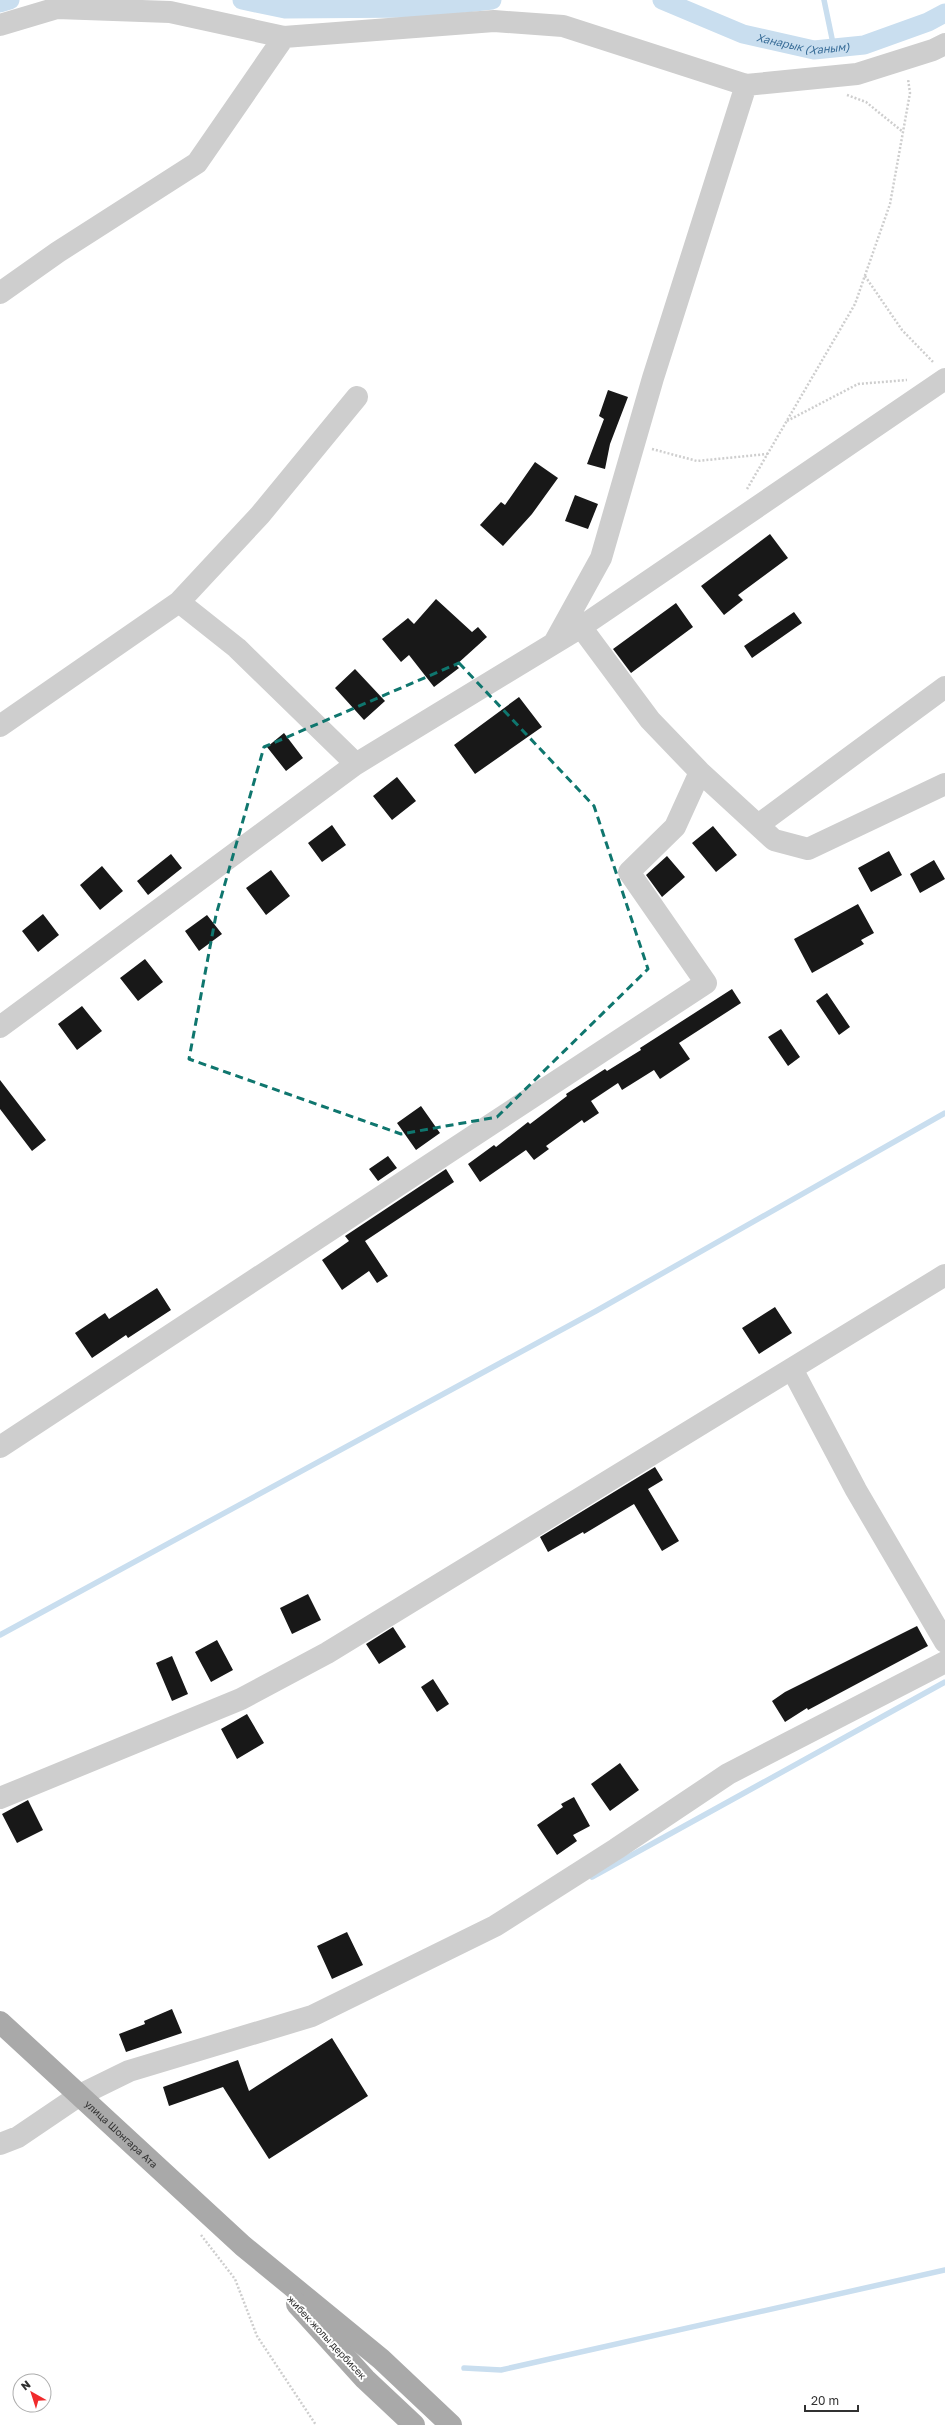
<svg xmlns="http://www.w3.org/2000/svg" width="945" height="2425" font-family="'Golos Text',sans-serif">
<rect width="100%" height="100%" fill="#fff"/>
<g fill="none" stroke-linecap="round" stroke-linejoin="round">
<!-- stream -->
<path stroke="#c9deef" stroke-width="5.5" d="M824,0L834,48
M0,1635L596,1311L945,1113
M592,1877L945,1682
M464,2368L501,2370L945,2270"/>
<!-- canal -->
<g stroke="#c9deef" stroke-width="19">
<path d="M242,0L285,9L423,8L492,0"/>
<path id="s1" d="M662,0L743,34L814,50L864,45L928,22L945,13"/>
<path d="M0,3L10,0"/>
</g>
</g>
<!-- building -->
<path fill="#181818" d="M608,390L628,397L610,444L605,469L587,464L604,419L599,416Z
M535,462L558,478L532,514L503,546L480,525L501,502L505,505Z
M575,495L598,504L588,529L565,521Z
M770,534L788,558L738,595L743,600L724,615L701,586Z
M436,599L472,632L478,627L487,637L456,665L459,668L434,687L409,655L401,662L382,639L408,618L414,624Z
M676,603L693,627L631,673L613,649Z
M794,612L802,623L752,658L744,646Z
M355,669L385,701L364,720L335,688Z
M519,697L542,727L475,774L454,745Z
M284,733L303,758L286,771L267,747Z
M397,777L416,801L392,820L373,796Z
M332,825L346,845L322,862L308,843Z
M713,826L737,855L716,872L692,843Z
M889,851L902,875L871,892L858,868Z
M171,854L182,868L148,895L137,881Z
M667,856L685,877L662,897L646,875Z
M934,860L945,879L920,893L910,874Z
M102,866L123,891L100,910L80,885Z
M271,870L290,896L266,915L246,888Z
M858,904L874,933L861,940L864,944L812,973L794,939Z
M43,914L59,935L38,952L22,931Z
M207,915L222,934L199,951L185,931Z
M145,959L163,982L138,1001L120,978Z
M732,989L741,1003L679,1043L690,1059L660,1079L654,1070L622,1090L618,1083L591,1101L599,1113L584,1123L582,1120L546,1146L549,1149L534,1160L526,1150L480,1182L468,1164L494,1145L496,1147L528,1122L530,1124L567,1096L566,1094L605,1069L607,1071L641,1050L640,1048Z
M827,993L850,1027L839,1035L816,1001Z
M82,1006L102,1031L77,1050L58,1024Z
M781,1029L800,1057L788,1066L768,1037Z
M0,1080L46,1140L32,1151L0,1109Z
M421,1106L440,1133L416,1150L397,1123Z
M388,1156L397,1168L378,1181L369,1169Z
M446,1169L454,1182L365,1241L388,1276L377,1283L369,1271L342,1290L322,1260L349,1241L345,1236Z
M157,1288L171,1310L128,1338L126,1335L92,1358L75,1333L105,1313L109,1319Z
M775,1307L792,1333L759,1354L742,1328Z
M655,1467L663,1480L648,1489L679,1541L662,1551L634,1504L584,1534L583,1532L548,1552L540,1537Z
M308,1594L321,1620L292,1634L280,1608Z
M917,1626L928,1646L808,1710L807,1708L785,1722L772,1701L785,1692Z
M393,1627L406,1647L379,1664L366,1644Z
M217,1640L233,1670L211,1682L195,1652Z
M172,1656L188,1694L172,1701L156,1663Z
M433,1679L449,1704L437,1712L421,1687Z
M247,1714L264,1743L237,1759L221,1729Z
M620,1763L639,1790L610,1811L591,1784Z
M574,1797L590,1826L573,1835L577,1841L557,1855L537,1825L563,1807L561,1804Z
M28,1800L43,1830L17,1843L2,1814Z
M347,1932L363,1965L332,1979L317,1946Z
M172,2009L182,2033L126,2052L119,2034L145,2024L144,2021Z
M332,2038L368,2096L269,2159L223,2087L169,2106L163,2087L238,2060L249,2091Z"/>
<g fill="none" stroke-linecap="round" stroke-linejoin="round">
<!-- path -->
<path stroke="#cecece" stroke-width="2.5" stroke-dasharray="2 2" stroke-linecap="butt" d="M847,95L866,102L903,132
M865,276L902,330L934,363
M787,421L858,384L907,380
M652,449L697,461L767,454
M747,489L855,304L890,204L910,93L908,79
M201,2235L235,2279L257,2336L316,2425"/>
<!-- minor -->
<path stroke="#cecece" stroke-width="22" d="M0,25L57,8L170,12L284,37L494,21L563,26L746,85L857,74L933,50L945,44
M0,293L58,252L197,163L284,37
M179,602L237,648L356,764
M581,627L650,720L700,772L774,840L808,849L945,784
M554,643L601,558L653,378L746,85
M0,726L179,602L260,515L357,397
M758,825L945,687
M0,1027L356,764L581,627L945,379
M792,1369L856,1490L945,1642
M0,1447L706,983L629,872L675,827L700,772
M0,1798L241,1699L327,1653L945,1275
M0,2144L18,2137L80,2095L129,2071L312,2016L495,1926L616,1849L728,1774L945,1662"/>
<!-- major -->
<g stroke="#a9a9a9" stroke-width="22">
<path id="s2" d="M0,2022L243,2246L381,2359L451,2425"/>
<path d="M297,2304L365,2379L414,2425"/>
</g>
</g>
<!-- marked area -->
<path fill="none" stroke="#0f766e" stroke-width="3" stroke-dasharray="8 5" stroke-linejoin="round" d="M459,663L594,806L648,969L497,1117L401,1134L189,1059L216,915L264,747Z"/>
<g text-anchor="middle" stroke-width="4" stroke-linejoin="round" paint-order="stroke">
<!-- street labels -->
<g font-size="10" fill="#313131" stroke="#fff">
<text dy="4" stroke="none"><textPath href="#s2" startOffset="165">улица Шонгара Ата</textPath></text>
<text transform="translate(327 2337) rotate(47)" y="4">жибек жолы дербисек</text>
</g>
<!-- water labels -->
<g font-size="11" font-style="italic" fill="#396d98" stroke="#fff">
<text dy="4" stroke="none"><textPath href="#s1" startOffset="149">Ханарык (Ханым)</textPath></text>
</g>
</g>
<!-- north arrow -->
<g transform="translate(32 2393) rotate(321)"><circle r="19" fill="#ffffff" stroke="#adadad"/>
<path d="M0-3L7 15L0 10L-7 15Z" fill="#f02b2c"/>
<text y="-6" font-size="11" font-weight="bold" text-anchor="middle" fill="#313131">N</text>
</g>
<!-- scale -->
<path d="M805 2405v6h53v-6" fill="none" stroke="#313131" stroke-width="2"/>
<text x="811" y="2405" font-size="12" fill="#313131" stroke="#ffffff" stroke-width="3" paint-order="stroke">20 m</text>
</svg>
